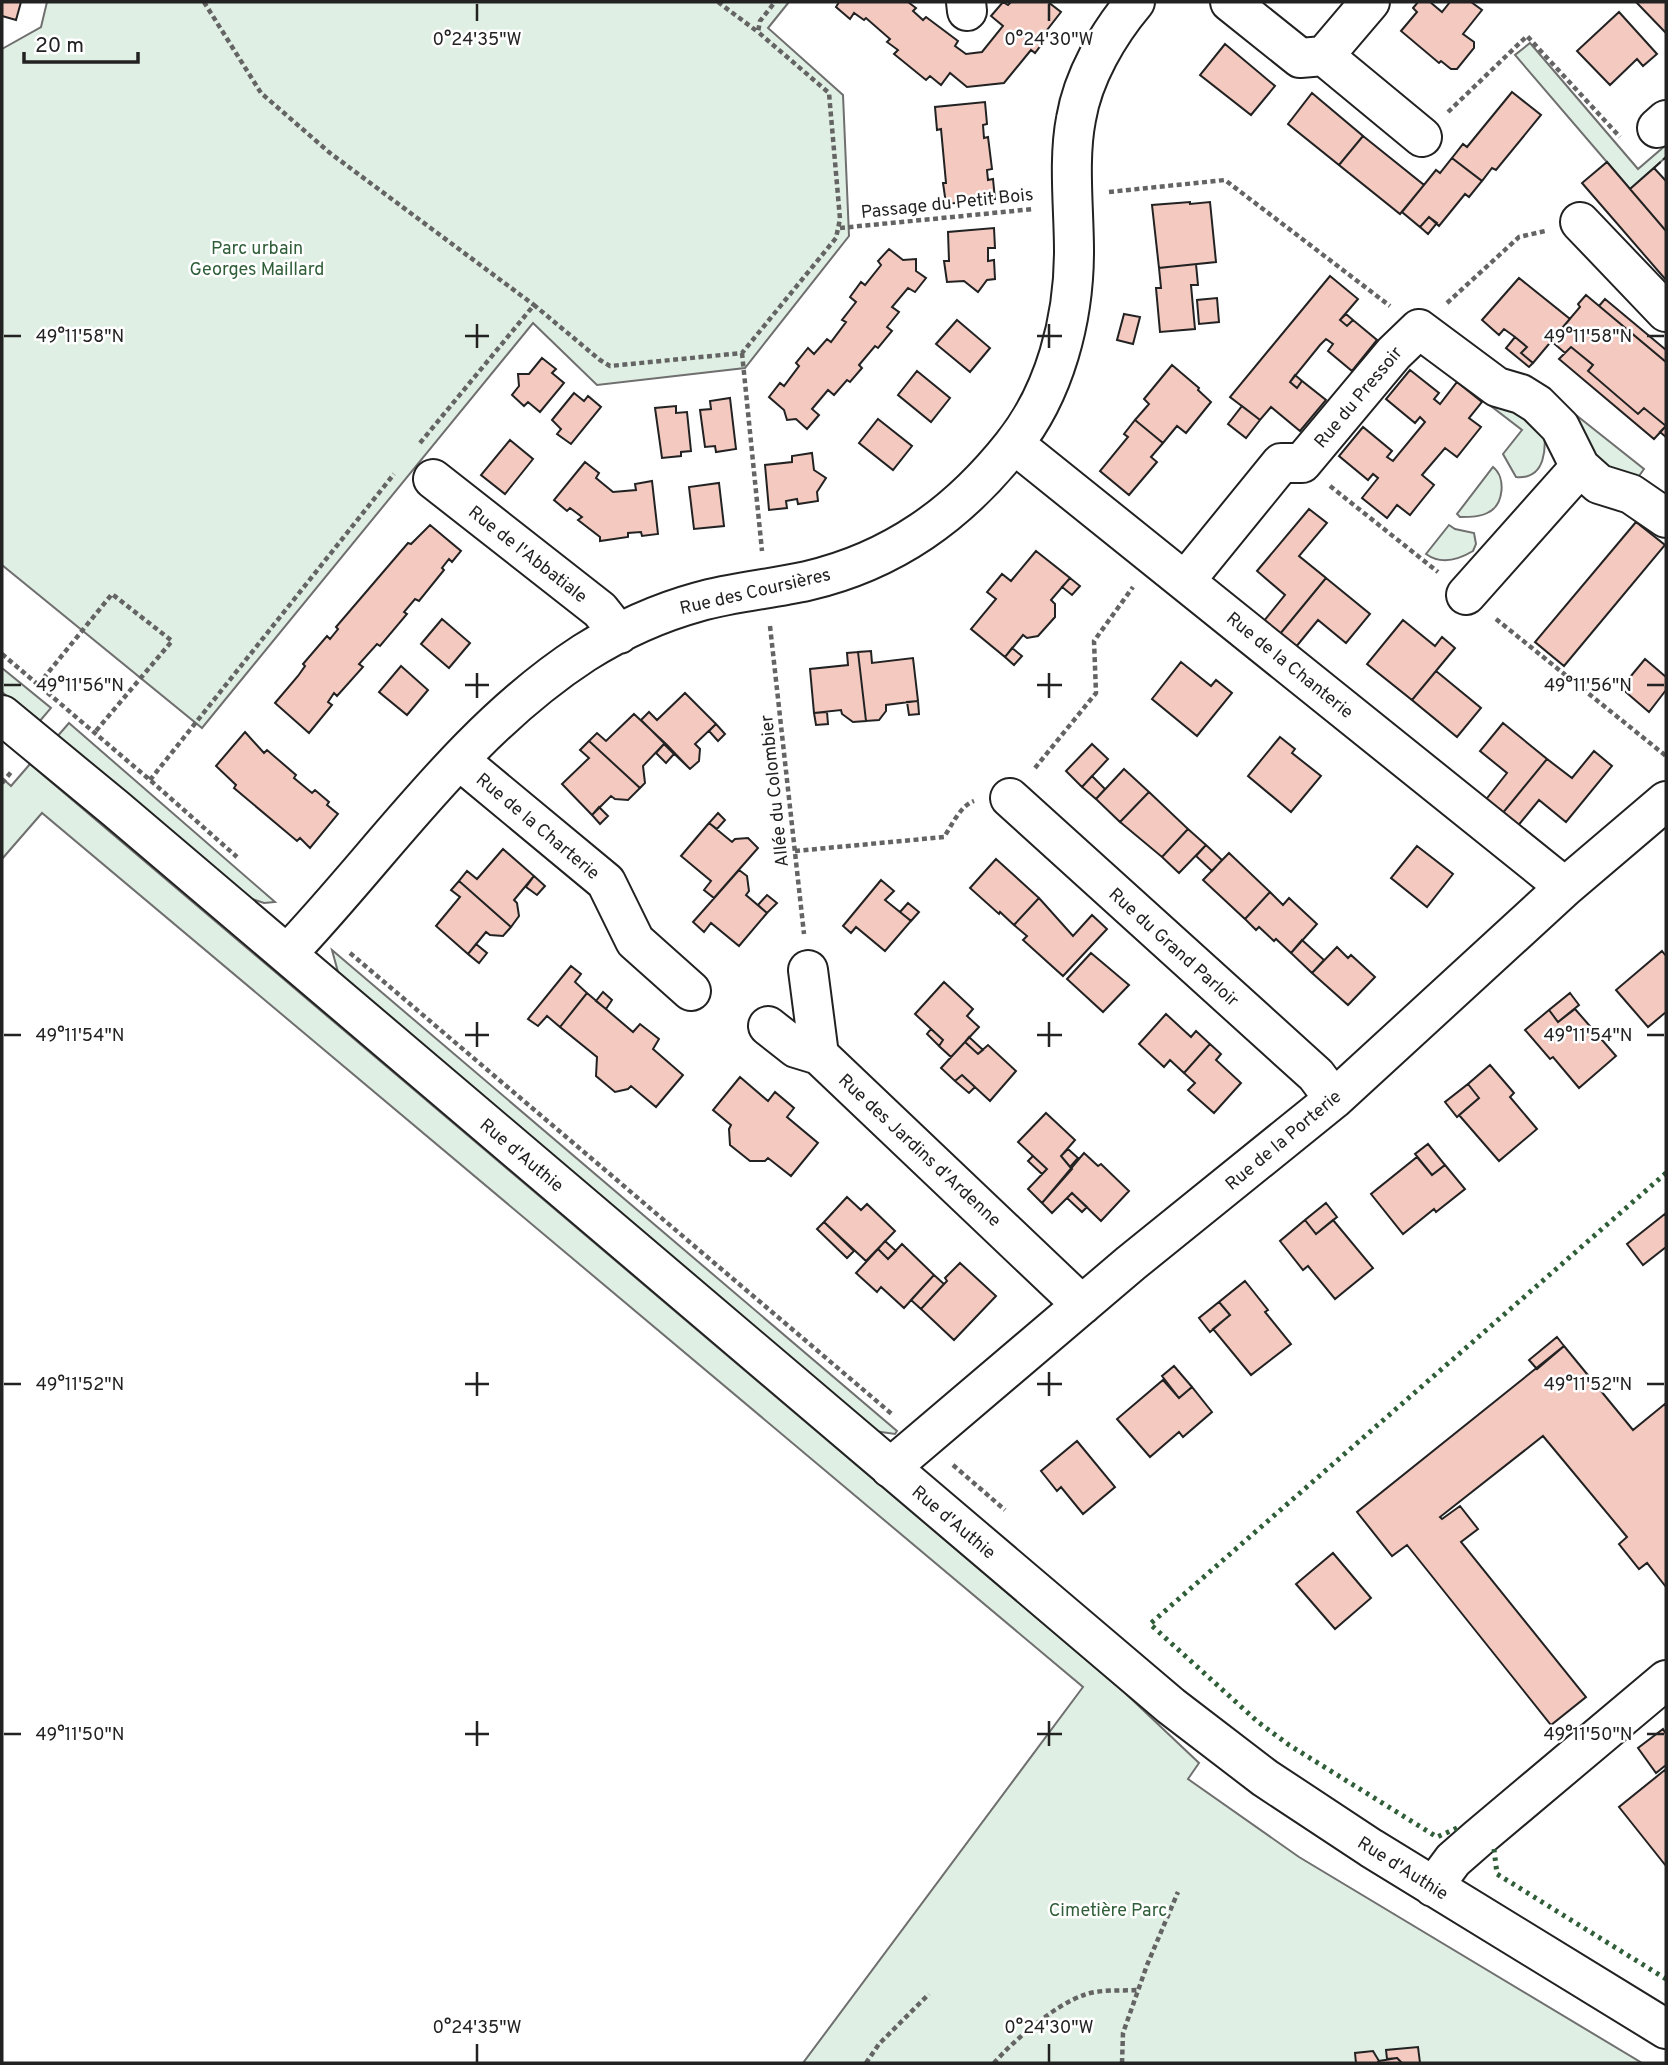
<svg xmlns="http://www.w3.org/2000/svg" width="1668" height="2065" font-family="Overpass,sans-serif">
<rect width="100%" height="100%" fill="#fff"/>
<!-- green -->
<path fill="#e0efe3" stroke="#6f6f6f" stroke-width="2" d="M47,2H789L768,28L843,95L849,236L745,368L597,385L533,323L202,728L2,565V49L41,27Z
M1530,43L1638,169L1666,145V157L1630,189L1515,55Z
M1486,395L1543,426C1547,447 1546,480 1516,477L1503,454L1522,430L1483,400Z
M1576,415L1644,469L1639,476L1656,490L1607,480L1570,424Z
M1493,467C1506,477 1504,504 1489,512C1481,517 1470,517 1460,517L1457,514Z
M1449,525L1455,529L1474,533L1476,544L1473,551C1458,560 1441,565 1426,554Z
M2,668L51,708L39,722L2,692Z
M69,723L275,902L264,903L249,898L56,738Z
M30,764L1124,1692L1199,1763L1188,1779L1299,1857L1642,2063H803L1083,1687L42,813L2,859V778L11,786Z
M332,950L897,1431L895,1434L874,1431L348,985L338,972Z"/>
<!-- building -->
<path fill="#f3c9c0" stroke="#222" stroke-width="2" d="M2,2H21L16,20L2,16Z
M839,2H908L916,8L913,11L923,20L926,17L958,41L955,46L966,54L982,52L1003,26L991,16L1003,2L1008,5L1011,2H1048L1061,12L1044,34L1047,37L1035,53L1031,50L1004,83L967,87L950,73L941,85L930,76L926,80L894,54L898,50L887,42L890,39L866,18L864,20L854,13L850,19L836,7Z
M1418,2H1430L1442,12L1450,2H1471L1482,10L1463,34L1474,42V48L1457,69H1451L1441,61L1439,63L1401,31L1417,12L1413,8Z
M1636,2H1666V31L1665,32Z
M1619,12L1657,54L1643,66L1637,59L1610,85L1577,51Z
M1225,44L1275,86L1251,115L1200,75Z
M1512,92L1541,115L1496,170L1492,168L1482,181L1452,158L1463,144L1467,147Z
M1312,93L1363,136L1339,165L1288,124Z
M985,102L987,124L983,125L984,138L988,137L992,169L987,170L988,180L993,179L995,199L946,204L943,183H946L941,129L937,130L935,107Z
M1363,136L1424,185L1400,214L1339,165Z
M1452,158L1482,181L1469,197L1465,194L1439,226L1429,217L1420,227L1402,212L1436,170L1440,173Z
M1607,162L1666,231V280L1582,183Z
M1654,168L1666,181V231L1630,189Z
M1190,202V204L1210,202L1216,262L1159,268L1152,205Z
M1429,217L1437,223L1428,234L1420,227Z
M994,228L995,248H988V261L994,260L995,279L987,280L978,292L964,281L947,282L944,261H949L948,232Z
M889,249L903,260L916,259V271L926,278L915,292L908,288L892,307L899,312L887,327L892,331L878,348L875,346L859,365L862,368L850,382L847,380L834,395L828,390L812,409L819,415L807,429L796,419L787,420L784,410L769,397L780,383L784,386L799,366L796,363L808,348L814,354L827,339L831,342L846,322L842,320L856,302L850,297L861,282L865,285L881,265L878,261Z
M1196,264L1198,285H1191L1195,329L1160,332L1156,288H1161L1159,268Z
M1330,276L1358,299L1340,320L1347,326L1353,320L1377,340L1352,371L1328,351L1333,344L1326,339L1320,345L1290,382L1297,388L1302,381L1326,400L1300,431L1271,407L1260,420L1230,397Z
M1519,278L1570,319L1533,363L1521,353L1527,347L1515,337L1504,329L1499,335L1482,320Z
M1586,295L1666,362V437L1660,432L1666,426L1644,408L1638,414L1588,371L1593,365L1571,347L1565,353L1551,341L1580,307L1578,304Z
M1217,298L1219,322L1199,324L1197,300Z
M1605,299L1666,350V362L1599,306Z
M1124,314L1140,317L1133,344L1117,340Z
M1346,314L1353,320L1347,326L1340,320Z
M957,320L990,348L970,372L936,344Z
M1515,337L1527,347L1521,353L1533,363L1529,367L1506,348Z
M1571,347L1593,365L1588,371L1638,414L1644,408L1666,426L1654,439L1559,359Z
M542,358L556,369L552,373L564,383L540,412L528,402L524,406L512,395L519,386L518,374H529Z
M1172,365L1199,388L1198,390L1211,402L1186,433L1177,426L1163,443L1135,420L1149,404L1144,399Z
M1410,370L1439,393L1434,399L1440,404L1457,382L1482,402L1469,418L1481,427L1457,457L1445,448L1422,475L1434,485L1410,515L1397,505L1387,518L1362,498L1378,478L1373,474L1368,480L1339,456L1363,427L1392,451L1387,457L1393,461L1425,422L1420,417L1415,423L1386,399Z
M917,371L950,398L931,422L898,395Z
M1295,375L1302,381L1297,388L1290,382Z
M574,393L584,401L588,396L601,407L571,444L557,434L561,429L552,420Z
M730,398L736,449L716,452L715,446L705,447L700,410L711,409L710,401Z
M676,406V413L687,412L691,451L681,452V456L662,458L655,408Z
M1242,406L1260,420L1246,438L1228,424Z
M878,419L912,446L893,470L859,443Z
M1135,420L1163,443L1151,457L1157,462L1129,495L1100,471L1128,437L1124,434Z
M510,440L533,459L505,494L481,475Z
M812,453L814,470L826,478L817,492L818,501L798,504L797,499L786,501L787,508L769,510L765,465L792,462V456Z
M585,462L599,473L596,478L613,492L636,490L635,484L652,481L658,534L642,536L641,532L628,533V537L600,541V537L578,520L582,517L570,508L567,511L554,500Z
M719,483L724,526L694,529L689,487Z
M1309,509L1327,523L1299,556L1326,578L1275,640L1259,627L1285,595L1257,571Z
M1636,522L1665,545L1564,666L1535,642Z
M430,525L461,551L452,562L449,559L442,568L444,570L419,601L415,599L404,612L407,614L380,646L377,644L359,664L363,667L337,696L334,693L328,702L332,705L309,733L275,703L298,676L305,666L303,664L327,636L330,639L338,629L336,627L408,543L411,544Z
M1036,551L1070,578L1051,600L1055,604V617L1038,636L1027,638L1023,635L1005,657L971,629L996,599L987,592L1002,574L1011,581Z
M1070,578L1080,586L1072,595L1062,587Z
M1326,578L1370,614L1346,643L1318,620L1291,653L1275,640Z
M442,619L470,643L449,668L421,644Z
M1403,620L1435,646L1442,637L1455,648L1412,700L1367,664Z
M1012,648L1022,656L1014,665L1005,657Z
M871,651L872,663L913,658L918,701L886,705V711L879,720L866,721L858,652Z
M858,652L866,721L853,722L842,714L841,710L814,713L810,669L848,665L847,653Z
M1645,659L1666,677V690L1649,712L1621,688Z
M1181,662L1211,686L1216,680L1232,693L1197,736L1152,699Z
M401,666L428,690L407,715L379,692Z
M1436,671L1481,708L1457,737L1412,700Z
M685,693L716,724L695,744L700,749L699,761L690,769L641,720L649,712L657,720Z
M918,701L919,714L909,715L907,702Z
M827,712L828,724L816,725L814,713Z
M634,714L666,744L690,769L664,744L643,766L645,783L640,788L589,741L597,733L606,741Z
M1503,723L1547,759L1497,820L1480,807L1507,773L1480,751Z
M716,724L725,734L718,741L709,731Z
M245,732L264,753L267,750L296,775L294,778L312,793L315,790L329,802L327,805L338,814L310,848L300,838L297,841L234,788L236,785L216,766Z
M1280,737L1295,749L1292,753L1321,776L1291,812L1248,776Z
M589,741L640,788L628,800L615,799L611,796L592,815L562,784L589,758L580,750Z
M664,744L674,754L666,763L656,753Z
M1092,744L1108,759L1082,787L1066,771Z
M1594,751L1612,766L1566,822L1539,800L1512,833L1497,820L1547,759L1572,778Z
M1124,769L1149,792L1120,822L1096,799Z
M1092,776L1105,789L1096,799L1082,787Z
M1149,792L1188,829L1162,857L1120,822Z
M599,807L608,816L600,824L592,815Z
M718,813L725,820L717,829L709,823Z
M709,823L732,842L735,839L748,838L758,848L714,898L704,890L711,881L681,856Z
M1188,829L1206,845L1179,873L1162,857Z
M1206,845L1222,860L1212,871L1196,856Z
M1417,846L1453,874L1427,907L1391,878Z
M503,849L534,876L514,900L517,903L519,916L511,927L459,881L467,871L477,879Z
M1229,853L1270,892L1245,919L1203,880Z
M996,859L1039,898L1014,925L1000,912L999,914L970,888Z
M739,870L747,876L749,891L746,895L767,913L739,946L711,923L704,932L693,922Z
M534,876L545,886L537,895L526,887Z
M881,880L894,891L885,900L911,921L885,951L856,927L851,933L843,926Z
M459,881L511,927L503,936L490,935L486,932L468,954L436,926L460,897L451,890Z
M1270,892L1283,905L1289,898L1317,924L1291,953L1276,939L1274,941L1259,927L1256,930L1245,919Z
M767,895L777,903L767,913L758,905Z
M1039,898L1073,936L1092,915L1107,929L1063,976L1023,940L1027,936L1014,925Z
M908,903L919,912L911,921L900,912Z
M1302,940L1324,960L1312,973L1291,953Z
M476,944L487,953L479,963L468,954Z
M1337,947L1348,958L1351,955L1375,977L1348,1005L1312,973Z
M1662,951L1666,956V1012L1648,1027L1616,990Z
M1091,953L1129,985L1103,1012L1067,979Z
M571,966L581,974L575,982L587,993L560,1027L547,1016L538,1026L528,1019Z
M944,982L973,1009L967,1016L979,1027L951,1057L939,1046L943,1040L915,1014Z
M603,992L612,1000L606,1009L596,1001Z
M587,993L633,1032L640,1024L659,1039L653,1049L683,1075L656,1107L631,1086L628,1089L615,1092L596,1076L597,1057L560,1027Z
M1570,993L1579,1005L1558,1022L1549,1010Z
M1575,1009L1616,1056L1579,1088L1553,1057L1550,1059L1525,1030L1549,1010L1558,1022Z
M1166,1014L1191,1037L1196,1031L1210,1044L1184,1073L1170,1060L1164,1067L1139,1044Z
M931,1029L943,1040L939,1046L927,1034Z
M969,1037L983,1050L978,1054L965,1042Z
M965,1042L978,1054L988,1045L1016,1071L990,1101L962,1075L955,1081L941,1068Z
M1210,1044L1221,1054L1216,1060L1241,1083L1214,1113L1188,1090L1195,1083L1184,1073Z
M1490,1065L1514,1093L1510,1097L1537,1129L1499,1161L1459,1115L1479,1098L1468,1084Z
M962,1075L975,1087L969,1093L955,1081Z
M740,1077L768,1101L775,1092L794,1108L787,1117L818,1143L791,1176L768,1158L765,1161H750L730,1145L729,1129L731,1125L713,1110Z
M1468,1084L1479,1098L1457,1117L1445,1102Z
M1046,1113L1075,1140L1061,1156L1072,1169L1042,1203L1028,1189L1047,1169L1018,1142Z
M1428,1144L1445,1165L1432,1175L1415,1154Z
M1068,1149L1078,1158L1070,1167L1061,1156Z
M1084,1153L1098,1166L1101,1164L1129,1191L1101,1221L1072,1193L1052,1213L1042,1203Z
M1033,1156L1047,1169L1042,1174L1028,1161Z
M1417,1157L1432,1175L1445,1165L1465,1189L1436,1212L1434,1209L1403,1234L1371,1194Z
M1072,1193L1087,1207L1082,1212L1067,1198Z
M847,1197L861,1210L867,1204L895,1231L866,1261L824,1222Z
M1326,1203L1337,1217L1316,1234L1305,1220Z
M1666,1213V1247L1643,1265L1627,1244Z
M1305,1220L1316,1234L1333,1220L1373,1268L1335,1299L1308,1266L1303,1270L1280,1241Z
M824,1222L854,1251L847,1258L817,1229Z
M885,1241L896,1251L888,1259L878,1249Z
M902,1244L934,1275L904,1308L881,1287L877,1292L856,1273L878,1249L888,1259Z
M960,1263L996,1296L954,1340L921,1309L947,1281L945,1278Z
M934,1275L944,1284L921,1309L911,1300Z
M1245,1281L1268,1310L1265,1312L1291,1344L1251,1375L1213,1329L1230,1315L1219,1302Z
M1219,1302L1230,1315L1210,1332L1199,1318Z
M1557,1337L1564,1346L1537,1369L1529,1360Z
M1564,1346L1633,1430L1666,1403V1587L1647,1563L1639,1569L1619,1544L1627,1537L1543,1436L1440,1517L1442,1519L1460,1506L1478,1529L1461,1542L1586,1697L1551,1725L1407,1545L1392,1556L1357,1512Z
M1174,1366L1192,1387L1179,1398L1162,1376Z
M1163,1380L1179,1398L1192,1387L1212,1412L1183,1437L1179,1432L1150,1457L1117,1419Z
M1077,1441L1115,1487L1083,1514L1061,1487L1057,1491L1041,1471Z
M1333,1553L1371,1598L1335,1629L1296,1584Z
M1663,1729L1666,1734V1765L1656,1773L1638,1748Z
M1666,1769V1866L1619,1807Z
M1418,2047L1420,2063H1402L1397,2058L1387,2059L1386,2050Z
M1373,2051L1379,2061L1377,2063H1356L1355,2053Z
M1397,2058L1402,2063H1377L1379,2061Z"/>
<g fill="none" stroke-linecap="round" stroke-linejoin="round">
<defs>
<path id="minor" d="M966,2L967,11
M1230,2L1300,58L1324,56L1370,2
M1324,56L1422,137
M1657,128L1666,120
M1580,222L1666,312
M1014,444L1565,887
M433,479L600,610L619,634
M1185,581L1281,463H1302L1394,353L1419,329L1497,387L1521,394L1537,404L1560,427L1580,467L1599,484L1631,494L1666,518
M1466,595L1580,467
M2,715L116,809L1171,1706L1265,1778L1371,1848L1666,2029
M459,760L606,882L635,941L691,991
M1010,798L1316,1075L1334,1099
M287,954C384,852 464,731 584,653C619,631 658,613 698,602C733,592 771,589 807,581C893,561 958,514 1012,446C1055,393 1074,319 1074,251C1074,209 1068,160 1076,119C1083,77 1108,34 1135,2
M808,970L819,1055L1082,1305
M768,1026L796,1048L819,1055
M890,1468L1131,1263L1334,1099L1565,887L1666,801
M1433,1887L1453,1860L1477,1839L1666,1680"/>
</defs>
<!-- minor casing -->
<use href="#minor" stroke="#222" stroke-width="42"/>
<!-- path -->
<path stroke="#646464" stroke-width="4.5" stroke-dasharray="5 3.5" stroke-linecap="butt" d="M204,2L261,93L330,153L534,305
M718,2L758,32
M1448,112L1527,36L1620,137
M1109,192L1225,180L1390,306
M840,228L1034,209
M1447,303L1519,237L1545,231
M742,353L762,551
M420,443L534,305L600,360L610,366L742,353L836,238L840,219L829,93L758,32L760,21L775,2
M1330,486L1438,572
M1496,619L1666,756
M770,626L804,934
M2,654L150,780L237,857
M38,685L112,594L172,641L95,732
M1035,768L1096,693L1094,641L1133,587
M150,780L394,474
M2,783L12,771
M795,851L944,837C952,825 960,806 974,801
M350,953L893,1415
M953,1465L1005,1510
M866,2063L879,2044L929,1994
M994,2063C1013,2041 1056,2004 1084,1995C1099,1989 1121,1991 1138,1990
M1122,2063L1123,2033L1147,1965L1178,1892"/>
<!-- minor -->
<use href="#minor" stroke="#fff" stroke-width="38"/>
<!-- hedge -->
<path stroke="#2f5e38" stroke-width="5" stroke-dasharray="3.5 5" stroke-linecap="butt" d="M1457,1828L1437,1837L1289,1745L1258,1722L1150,1624L1666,1173
M1494,1849L1497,1874L1666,1979"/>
<!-- fence -->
<path stroke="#222" stroke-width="2" stroke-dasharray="9 3.5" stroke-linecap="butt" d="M1654,168L1666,157"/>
</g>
<!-- ticks -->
<path fill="none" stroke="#222" stroke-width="2.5" d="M477,4V21M1049,4V21M477,324V348M1049,324V348M4,336H21M465,336H489M1037,336H1062M1647,336H1664M477,673V698M1049,673V698M4,685H21M465,685H489M1037,685H1062M1647,685H1664M477,1022V1047M1049,1022V1047M4,1035H21M465,1035H489M1037,1035H1062M1647,1035H1664M477,1372V1396M1049,1372V1396M4,1384H21M465,1384H489M1037,1384H1062M1647,1384H1664M477,1721V1746M1049,1721V1746M4,1734H21M465,1734H489M1037,1734H1062M1647,1734H1664M477,2044V2062M1049,2044V2062"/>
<g text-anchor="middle" stroke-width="5" stroke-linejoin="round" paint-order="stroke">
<!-- street labels -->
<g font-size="18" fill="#222" stroke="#fff">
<text transform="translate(947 203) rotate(-6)" y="6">Passage du Petit Bois</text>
<text transform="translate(1358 397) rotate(-50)" y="6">Rue du Pressoir</text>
<text transform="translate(528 554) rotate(38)" y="6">Rue de l'Abbatiale</text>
<text transform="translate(755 591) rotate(-13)" y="6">Rue des Coursières</text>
<text transform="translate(1290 665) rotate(39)" y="6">Rue de la Chanterie</text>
<text transform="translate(774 791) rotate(-96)" y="6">Allée du Colombier</text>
<text transform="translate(538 826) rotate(40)" y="6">Rue de la Charterie</text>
<text transform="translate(1174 947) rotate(42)" y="6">Rue du Grand Parloir</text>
<text transform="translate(1283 1140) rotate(-40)" y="6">Rue de la Porterie</text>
<text transform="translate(920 1150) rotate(43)" y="6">Rue des Jardins d'Ardenne</text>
<text transform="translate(522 1155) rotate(40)" y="6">Rue d'Authie</text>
<text transform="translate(954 1522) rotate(40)" y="6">Rue d'Authie</text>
<text transform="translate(1403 1868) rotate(32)" y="6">Rue d'Authie</text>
</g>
<!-- park labels -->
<g font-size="18" fill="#2f5e38" stroke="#fff">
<text x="257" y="254">Parc urbain<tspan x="257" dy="21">Georges Maillard</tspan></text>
<text x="1108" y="1916">Cimetière Parc</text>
</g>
</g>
<g font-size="18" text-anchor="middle" fill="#222" stroke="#fff" stroke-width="5" stroke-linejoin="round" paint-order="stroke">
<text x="477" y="45">0°24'35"W</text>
<text x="1049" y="45">0°24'30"W</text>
<text x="80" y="342">49°11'58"N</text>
<text x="1588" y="342">49°11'58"N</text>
<text x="80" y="691">49°11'56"N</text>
<text x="1588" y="691">49°11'56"N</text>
<text x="80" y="1041">49°11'54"N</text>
<text x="1588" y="1041">49°11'54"N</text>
<text x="80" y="1390">49°11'52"N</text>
<text x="1588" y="1390">49°11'52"N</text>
<text x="80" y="1740">49°11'50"N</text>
<text x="1588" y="1740">49°11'50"N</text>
<text x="477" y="2033">0°24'35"W</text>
<text x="1049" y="2033">0°24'30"W</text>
</g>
<!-- border -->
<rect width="1668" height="2065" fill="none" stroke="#222222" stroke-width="7"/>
<!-- scale -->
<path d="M24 52v10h114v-10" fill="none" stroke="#222222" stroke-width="3.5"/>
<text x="35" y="52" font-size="21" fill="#222222" stroke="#ffffff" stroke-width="5" paint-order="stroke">20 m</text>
</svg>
